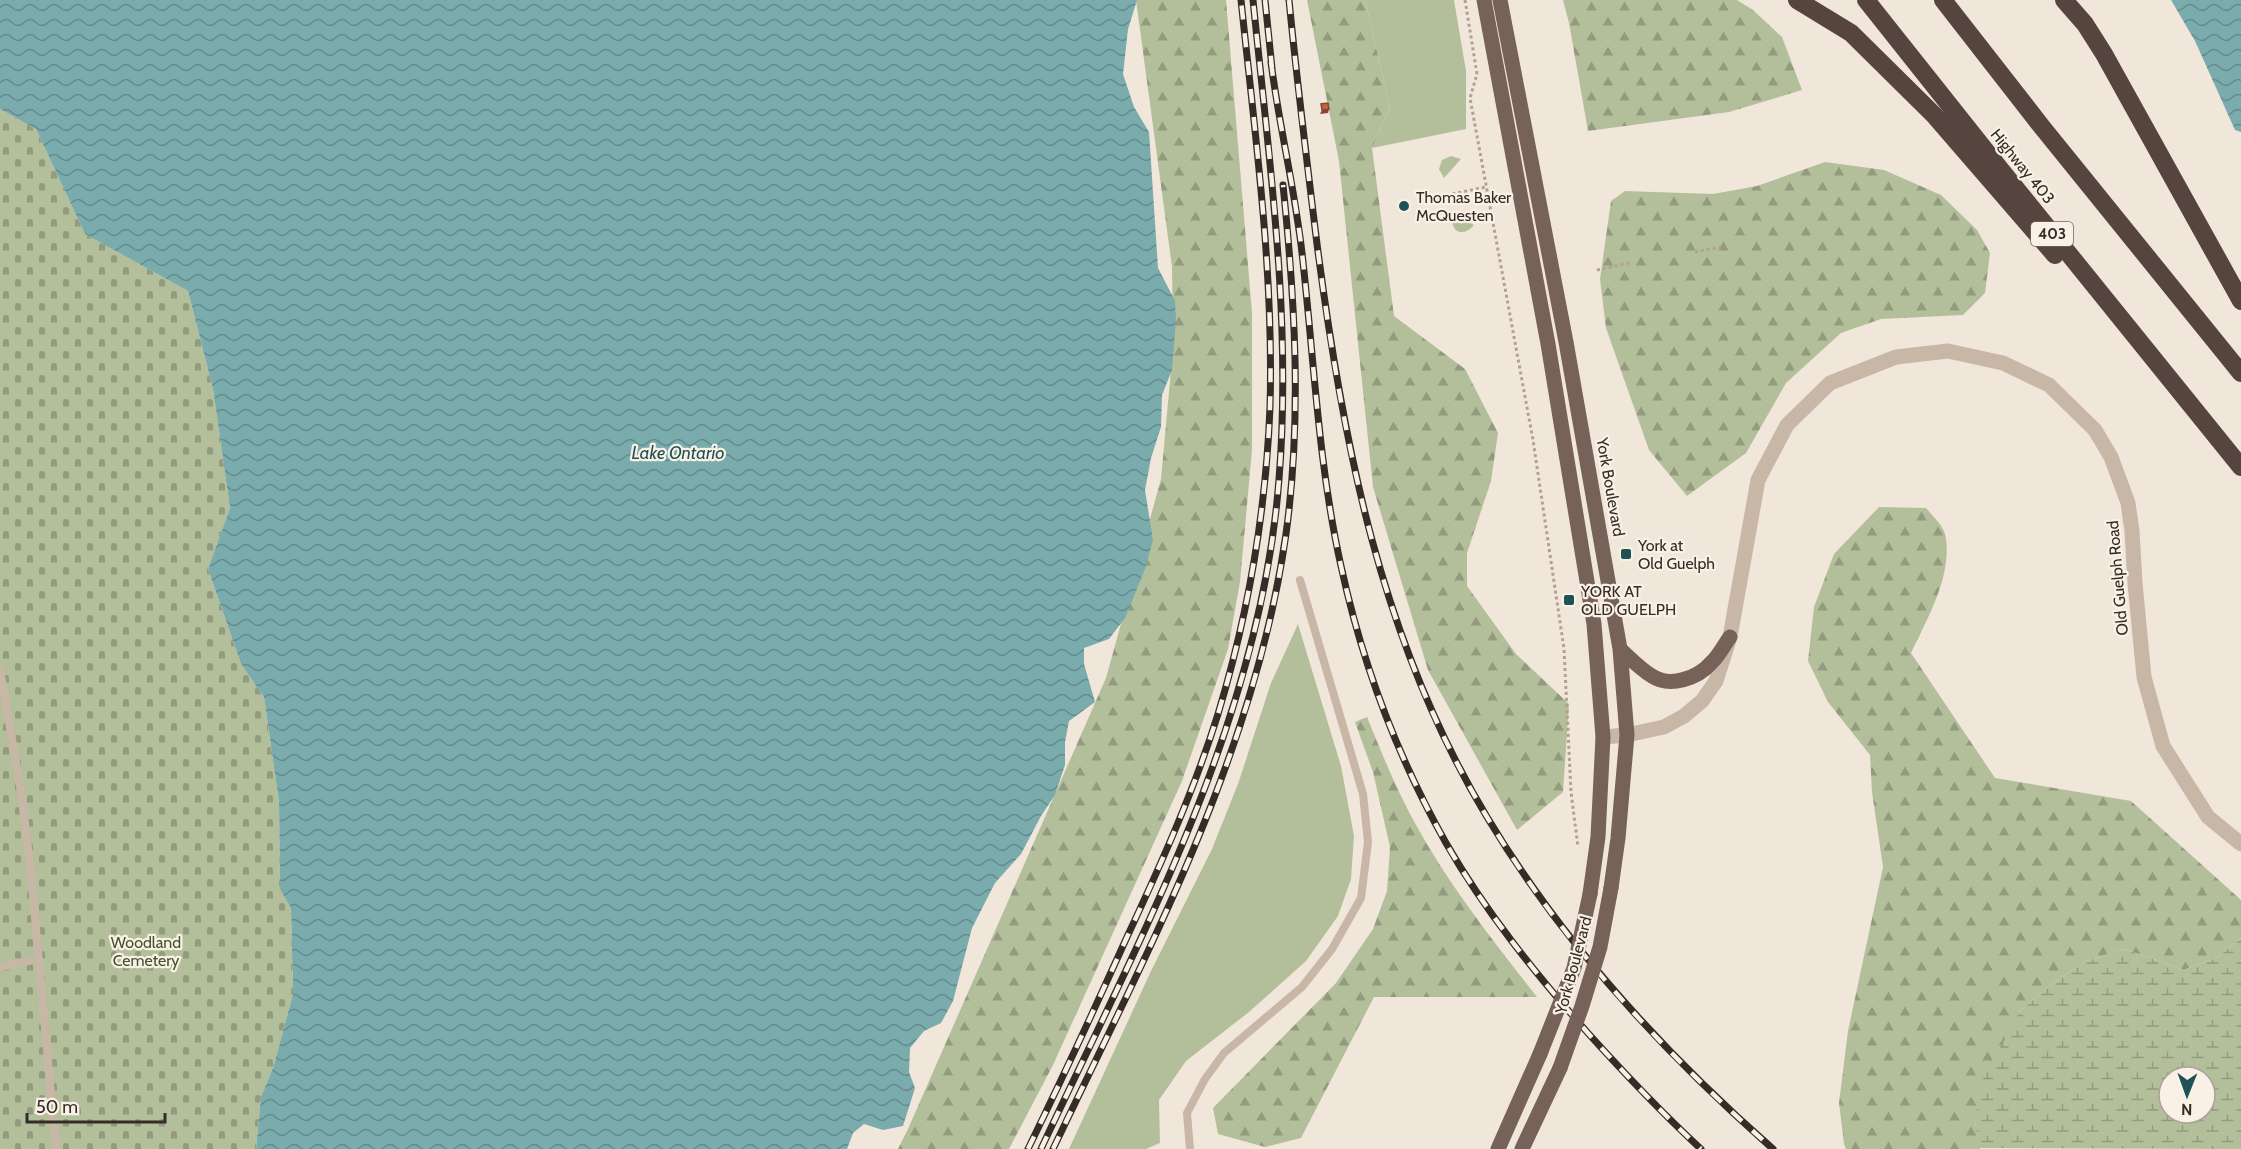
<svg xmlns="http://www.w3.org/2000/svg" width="2241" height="1149" font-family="Cabin,sans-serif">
<defs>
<pattern id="forest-firs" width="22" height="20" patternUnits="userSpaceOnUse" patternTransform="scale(1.5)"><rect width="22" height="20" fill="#b3bf9b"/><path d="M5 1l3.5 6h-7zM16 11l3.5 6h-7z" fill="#929b7e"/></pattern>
<pattern id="wetland-marsh" width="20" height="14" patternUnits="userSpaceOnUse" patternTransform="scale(1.5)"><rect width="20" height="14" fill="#b3bf9b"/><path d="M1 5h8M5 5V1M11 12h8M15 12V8" fill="none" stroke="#929b7e"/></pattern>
<pattern id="cemetery-stones" width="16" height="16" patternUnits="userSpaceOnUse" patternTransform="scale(1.5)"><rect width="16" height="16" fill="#b3bf9b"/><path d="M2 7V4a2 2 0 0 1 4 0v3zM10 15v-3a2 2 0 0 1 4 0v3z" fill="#929b7e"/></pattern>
<pattern id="water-waves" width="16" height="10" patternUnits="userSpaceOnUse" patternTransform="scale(1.5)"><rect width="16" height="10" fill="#7aabad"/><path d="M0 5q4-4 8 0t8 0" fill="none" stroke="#658b8d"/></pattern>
</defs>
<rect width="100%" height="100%" fill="#f1e6da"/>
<!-- green -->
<path fill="#b3bf9b" d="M1365,0H1454L1466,71V129L1372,148L1390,107Z
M1451,156L1461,159L1444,178L1439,169L1442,160Z
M1453,214L1474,225C1462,239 1449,231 1453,214Z
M1298,624L1341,766L1354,836L1351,879L1338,916L1306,961L1249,1012L1186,1061L1159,1100L1160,1143L1146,1149H1069L1151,971L1212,849L1238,784L1271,683Z"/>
<!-- forest -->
<path fill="url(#forest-firs)" d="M1136,0H1226L1252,313V450L1240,582L1228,649L1182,781L1053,1065L1009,1149H898L908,1129L1106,678L1161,479L1173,348L1172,267Z
M1307,0H1365L1390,107L1372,148L1394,316L1465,369L1498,433L1491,481L1467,553V586L1516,654L1569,704L1563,792L1517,830L1428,670L1373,487L1339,161Z
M1563,0H1737L1753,10L1782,37L1802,90L1729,112L1588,131L1569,23Z
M1825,162L1884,170L1941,195L1977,230L1990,253L1985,293L1963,315L1881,319L1841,333L1786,383L1746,453L1687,496L1649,450L1606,328L1600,279L1611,201L1625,191L1713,194L1757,186Z
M1879,507L1926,508C1932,515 1943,526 1945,534C1954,573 1927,619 1911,653L1995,778L2131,801L2241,900V938L2218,957L2184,970L2125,949L2086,961L2053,983L2020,1011L1975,1121L1980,1149H1846L1844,1144L1839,1103L1848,1031L1883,867L1872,792L1870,755L1828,702L1808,661L1814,607L1834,554Z
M1367,717C1382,754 1397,791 1416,825C1450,887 1494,942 1537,997H1374L1301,1138L1265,1147L1218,1134L1213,1108L1336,983L1373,929L1387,891L1390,847L1373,772L1355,722Z"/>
<!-- wetland -->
<path fill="url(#wetland-marsh)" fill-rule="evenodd" d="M2241,938V1149L1979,1148L1975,1121L1983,1079L2020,1011L2053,983L2086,961L2125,949L2184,970L2218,957ZM2169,1077H2205V1113H2169Z"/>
<!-- cemetery -->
<path fill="url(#cemetery-stones)" d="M0,109L36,129L85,234L188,291L213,389L230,508L208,569L241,664L264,697L279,802L280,888L291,908L293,994L273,1068L261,1097L256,1149H0Z"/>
<!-- water -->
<path fill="url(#water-waves)" d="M0,0H1137L1128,29L1123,74L1134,107L1149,132L1158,268L1175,301L1176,320L1172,370L1162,395L1161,427L1151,458L1145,490L1153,540L1145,569L1125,618L1109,639L1084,648V664L1095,702L1069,721L1065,742V765L1055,795L1041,816L1021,854L995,883L972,928L953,1001L941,1023L924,1031L910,1048L909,1072L915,1088L903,1126L883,1130L864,1124L853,1133L847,1149H256L261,1097L273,1068L293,994L291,908L280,889L279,802L264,697L241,664L208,569L230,508L213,389L188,291L85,234L36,129L0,109Z
M2171,0H2241V132L2235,130L2195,41Z"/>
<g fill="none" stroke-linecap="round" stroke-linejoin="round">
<!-- path -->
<path stroke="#b4a091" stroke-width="3" stroke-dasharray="3 3" stroke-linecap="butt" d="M1465,0L1477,74L1470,98L1533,440L1564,649L1571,792L1578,847
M1423,200L1486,187
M1695,252L1721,247
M1597,270L1629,263"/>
<!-- service -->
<path stroke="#c8b6a7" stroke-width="8" d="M0,670L20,785L30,863L56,1149
M0,967L39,959
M1190,1149L1187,1113L1205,1079L1224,1053L1302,987L1332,949L1361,898L1368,842L1363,794L1300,580"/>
<!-- tertiary -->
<path stroke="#c8b6a7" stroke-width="15" d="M1603,737L1627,735L1664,727L1684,716L1702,701L1716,681L1730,637L1758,480L1787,425L1830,383L1896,357L1948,351L2003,363L2049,385L2095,430L2111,457L2128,503L2132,531L2135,583L2144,677L2163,746L2208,817L2241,844"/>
<!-- primary -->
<path stroke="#766258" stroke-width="15" d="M1484,0L1548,344L1594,624L1603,737L1598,837L1590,894
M1500,0L1566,342L1620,649L1627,735L1618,838L1611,888
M1620,649C1630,658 1640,669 1652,676C1670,688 1698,678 1711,663C1719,656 1724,645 1730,637
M1498,1149L1540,1054
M1522,1149L1560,1068"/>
<!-- motorway -->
<path stroke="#56453e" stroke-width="18" d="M1797,0L1851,33L1934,115L2055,255
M1866,0L2001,170L2241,467
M1943,0L2042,127L2241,373
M2064,0L2085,24L2104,54L2241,301"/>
<defs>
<path id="rail" d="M1265,0L1272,68
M1289,0C1297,82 1307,163 1317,244C1343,445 1381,641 1487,817C1563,944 1663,1052 1773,1149
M1271,62C1279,126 1295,189 1302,253C1314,358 1318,463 1341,566C1362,663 1397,756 1446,843C1485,911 1535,973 1587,1032C1623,1072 1661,1112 1701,1149
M1028,1149C1062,1079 1095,1008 1127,937C1161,864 1194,791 1218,714C1248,615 1266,511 1270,407C1274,271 1255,135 1241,0
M1041,1149C1141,935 1261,719 1279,479C1292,319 1269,160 1253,0
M1053,1149C1147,951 1255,754 1286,534C1302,418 1295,301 1283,185"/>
</defs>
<!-- rail casing -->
<use href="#rail" stroke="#352b27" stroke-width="7"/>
<!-- rail -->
<use href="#rail" stroke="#f9f0e6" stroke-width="4.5" stroke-dasharray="14" stroke-linecap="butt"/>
<!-- primary-bridge -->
<path stroke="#766258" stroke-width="15" d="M1540,1054L1574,968L1590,894
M1560,1068L1582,1006L1600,947L1611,888"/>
</g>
<!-- shaded-wall -->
<path fill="#884531" d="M1329,109L1328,113L1320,114L1322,110Z"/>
<!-- building -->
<path fill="#c36346" stroke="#884531" stroke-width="1.5" d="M1328,103L1329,109L1322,110L1321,104Z"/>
<!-- markers -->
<g fill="#1e5255" stroke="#f9f0e6" stroke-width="2">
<circle cx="1404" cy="206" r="6"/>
<rect x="1620" y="548" width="12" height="12" rx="3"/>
<rect x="1563" y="594" width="12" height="12" rx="3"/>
</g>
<g text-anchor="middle" stroke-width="4.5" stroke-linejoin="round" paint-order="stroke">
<!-- shield labels -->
<rect fill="#f9f0e6" stroke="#706660" stroke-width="1.5" x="2031" y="222" width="42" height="24" rx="4.5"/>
<g font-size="15" font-weight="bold" fill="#352b27">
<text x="2052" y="239">403</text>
</g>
<!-- street labels -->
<g font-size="16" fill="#352b27" stroke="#f9f0e6">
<text transform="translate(2023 166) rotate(51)" y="6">Highway 403</text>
<text transform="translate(1611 487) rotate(80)" y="6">York Boulevard</text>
<text transform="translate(2117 578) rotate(-95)" y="6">Old Guelph Road</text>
<text transform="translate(1573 965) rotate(-75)" y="6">York Boulevard</text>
</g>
<!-- poi labels -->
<g font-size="16" fill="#352b27" stroke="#f9f0e6" text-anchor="start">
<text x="1416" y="203">Thomas Baker<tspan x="1416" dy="18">McQuesten</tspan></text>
<text x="1638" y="551">York at<tspan x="1638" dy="18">Old Guelph</tspan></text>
<text x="1581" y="597">YORK AT<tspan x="1581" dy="18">OLD GUELPH</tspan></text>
</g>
<!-- park labels -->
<g font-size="16" fill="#45522c" stroke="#f9f0e6">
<text x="146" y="948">Woodland<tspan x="146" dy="18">Cemetery</tspan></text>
</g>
<!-- water labels -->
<g font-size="18" font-style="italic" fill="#1e5255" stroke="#f9f0e6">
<text x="678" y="459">Lake Ontario</text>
</g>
</g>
<!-- north arrow -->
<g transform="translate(2187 1095) rotate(181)"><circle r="28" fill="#f9f0e6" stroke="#aba19a" stroke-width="1.5"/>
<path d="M0-4.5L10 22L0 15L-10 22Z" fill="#1e5255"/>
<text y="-9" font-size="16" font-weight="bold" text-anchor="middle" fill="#352b27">N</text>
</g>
<!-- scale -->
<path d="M27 1113v9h138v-9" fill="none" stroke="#352b27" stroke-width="3"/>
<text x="36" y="1113" font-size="18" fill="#352b27" stroke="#f9f0e6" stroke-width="4.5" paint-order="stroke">50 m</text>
</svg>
